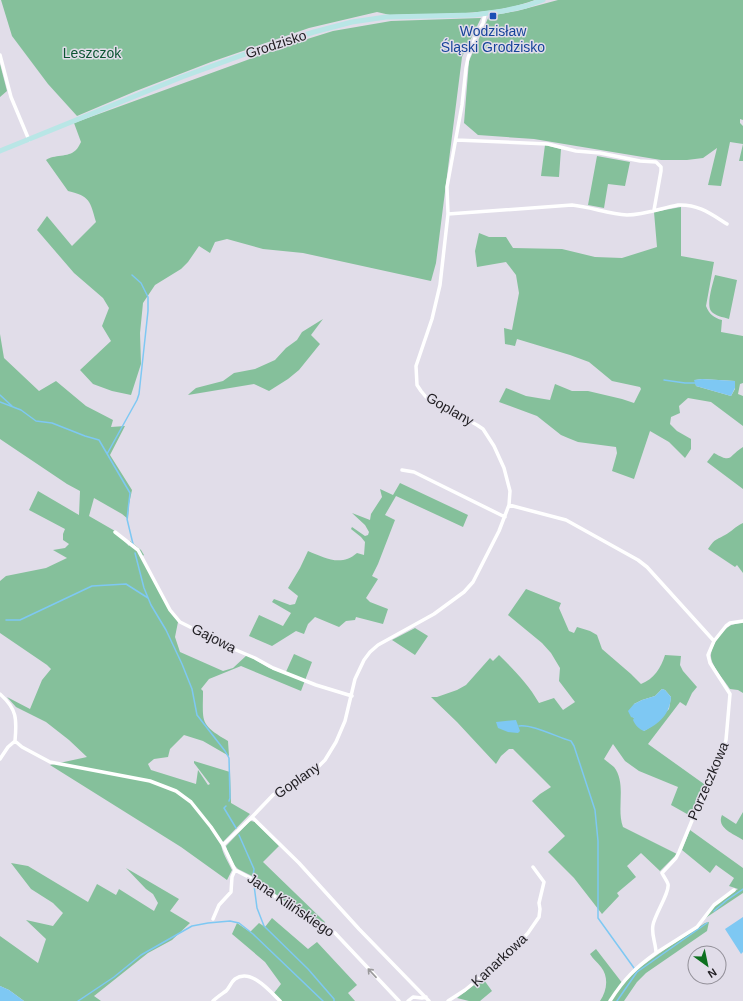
<svg xmlns="http://www.w3.org/2000/svg" width="743" height="1001" font-family="Helvetica,sans-serif">
<rect width="100%" height="100%" fill="#e1dde9"/>
<!-- green -->
<path fill="#85c09b" fill-rule="evenodd" d="M1,0H535C489,17 439,13 390,15L377,12L309,28L211,62L136,91L77,116L48,84L12,36Z
M558,0H743V120L740,119V123L743,126V161H739L743,144L730,142L721,186L708,185L717,148L703,158L687,160H661L534,139L478,135L464,123L469,61L489,16L517,11Z
M481,18L462,57L436,263L431,281L303,253L263,249L227,239L215,242L210,253L199,246L188,262L181,269L155,285L143,303L140,333L141,364L131,395L112,391L93,384L80,370L111,341L102,326L109,308L103,298L74,273L37,230L47,216L72,246L96,222C90,201 90,196 68,191L46,160C54,154 68,158 76,150C78,148 80,144 81,142L74,123L288,45L333,31L391,21Z
M0,64L7,91L0,97Z
M545,145L561,149L559,177L541,176Z
M597,156L630,162L625,186L608,184L604,208L588,205Z
M681,207V256L714,262L706,306C709,314 714,318 722,320L721,332L743,336V383L740,384L738,394L743,396V426L711,402L688,398L679,406L680,413L671,417L670,424L677,431L691,439V449L685,458L669,442L650,431L634,479L612,471L617,453L616,447L578,442L568,438L561,435L537,416L499,402L506,388L526,396L550,400L555,384L572,391H588L622,399L634,403L641,389L640,387L612,381L589,362L570,355L517,339L515,346L505,344L504,328L512,330L519,293L516,275L506,262L477,267L475,251L479,233L489,237H506L513,248L562,249L595,257L622,258L657,247L654,212ZM702,379L735,381V389L731,396L696,386L695,380Z
M715,275L737,280L729,319C723,317 715,316 711,311C706,304 713,283 715,275Z
M323,319L311,335L320,344L299,370L288,379L269,391L254,384L188,395L190,393L196,388L223,381L234,373L255,369L275,360L286,348L297,340L302,332Z
M0,334L4,358L39,391L56,381L86,406L113,420L111,427L125,426L110,455L132,490L129,504L128,519L122,514L94,498L89,516L115,531L129,546L130,541L141,550L144,555L141,557L178,622L175,637L180,652L223,671L233,668L247,655L269,668L285,674L294,654L312,662L301,691L241,666L209,679L201,689L203,691C203,722 199,724 228,741L229,756L203,741L184,735L170,749L168,757L154,759L148,764L151,770L196,784L198,770L208,785L210,784L194,763V761L230,772L231,803L250,814L221,844C222,853 228,861 232,870L227,880L181,847L50,765L87,757L69,740L46,722L16,707L7,697L30,709L42,680L51,669L47,665L0,633V581L6,576L46,568L67,558L53,550L65,548L69,544L63,540V534L65,529L29,510L38,491L79,515L80,491L67,484L0,439Z
M743,447V489L707,462L714,453C733,464 728,456 743,447Z
M400,483L468,515L463,527L396,496L385,515L395,520L378,564L372,576L378,579L366,598L370,602L388,609L383,624L356,617L355,620L346,621L339,627L315,617L308,624L304,634L296,631L272,646L249,636L259,615L283,626L291,613L272,602L274,599L290,605L295,604L298,596L288,588L300,568L308,551C325,558 341,567 357,553L364,555L365,542L361,537L351,529L352,527L365,536L368,535L369,532L365,525L352,513L370,520L371,514L382,497L380,489L393,495Z
M743,523V573L737,565L735,567L708,549C715,539 714,541 725,535C731,532 736,526 743,523Z
M526,589L561,603L559,608L569,631L574,633L577,627L590,631L597,635L602,649L631,674L641,684C654,679 661,668 665,655L681,656L680,665L683,671L697,687L692,693L686,706L680,702L648,744L704,784V788L693,813L690,815L687,814L671,805L678,787L639,771L625,761L613,744L604,759C607,762 611,764 614,767C627,784 616,808 623,827L677,854L660,871L641,853L627,866L636,877L617,893L619,896L602,914L574,878L548,852L565,836L532,801L540,794L551,787L513,749H509L501,756L496,764L457,722L431,697H437L457,690L466,685L490,658L493,661L499,655C514,670 528,684 539,703L554,698L563,710L575,702L559,681L560,668L551,653L542,643L508,615ZM662,689L665,690L671,697L669,709L652,726L644,731L633,717L634,704L642,700L655,696Z
M743,623V693L738,690L730,689C725,681 712,667 711,657C710,647 720,633 728,627C732,624 738,623 743,623Z
M415,628L428,636L415,655L392,640Z
M743,812V840C734,834 716,828 722,815L736,824Z
M251,821L255,822L279,846L263,862L326,923L316,919H312L289,905L256,878L238,869L234,865L227,850L226,846L249,822Z
M690,830L743,868V893L704,919L717,904L738,889L729,886L734,878L716,865L710,873L682,850Z
M11,863L28,866L88,902L97,884L116,895L119,889L154,911L158,903L153,894L146,889L126,868L179,899L170,911L190,923L172,940L148,953L94,996L101,1001H24L9,990L0,986V936L38,963L46,939L26,920L53,926L63,913L53,903L31,889Z
M272,918L308,949L317,942L357,985L348,993L355,1001H282L274,993L281,984L265,962L232,934L237,923L250,932L259,923L265,927Z
M709,922L707,931L646,973L637,982L624,1001H600C607,991 609,977 601,967C597,962 593,959 590,954L596,949L623,984L639,968L667,948L705,923Z
M482,979L484,980L492,991L480,1001H469L457,998Z"/>
<!-- water -->
<path fill="#7ec8f3" d="M702,379L735,381V388L731,396L696,386L694,380Z
M662,689L665,690L671,697C670,714 659,724 644,731C639,729 635,725 633,720L634,718L631,717L628,711L634,704L642,700L655,696Z
M516,720L520,731L518,733L508,732L498,728L496,722Z
M743,917V952L741,954L725,929Z
M0,986L9,990L24,1001H0Z"/>
<g fill="none" stroke-linecap="round" stroke-linejoin="round">
<!-- stream -->
<path stroke="#7ec8f3" stroke-width="1.5" d="M664,380L685,383H695
M0,395L12,406
M0,402L21,410L36,421L52,423L85,436L99,440L130,493L127,519L133,544
M107,454L137,400L139,394L148,311V297L141,283L132,275
M135,553L144,588L151,605L166,630L182,664L192,689L197,715L225,751L229,758L230,798L229,801
M6,620H20L92,586L126,584L148,598
M519,726C532,724 557,737 571,741L574,746L595,810L598,841V918L634,968
M226,806L224,808L236,828
M239,835L254,869L253,876
M254,885L257,908L264,926L308,969L334,999V1001
M714,911L727,900L743,889
M78,1001L114,977L141,955L192,926L208,923L230,921L239,923L253,934L323,1001
M617,1001L637,972L707,923"/>
<!-- street -->
<path stroke="#fff" stroke-width="3.5" d="M0,55L11,97L29,140
M456,140L548,144L576,151L600,153L640,161L656,162L661,167V171L654,210
M448,214L572,205C591,207 609,214 627,215C644,215 662,208 678,205C698,204 711,214 727,224
M402,470L414,472L422,476L505,517
M509,505L566,520L638,560L647,567L714,641
M115,532L138,550L170,610L180,622L236,650L255,658L273,668L316,685L352,696
M0,694C17,709 17,719 15,741L22,747L50,762L150,781L176,791L191,802L211,827L223,845L235,870L256,881L288,907L329,929L335,933L399,1001
M0,759L8,747L15,741
M223,845L252,817
M213,919L219,905L231,892L232,877L235,870
M656,953L697,927L714,905L734,890
M213,1001C217,997 222,994 226,991C230,987 231,982 235,979C251,968 270,991 280,1001
M408,1001L413,997L422,998L426,997
M429,1001L359,929L299,863L252,817L273,795L292,782L319,766L325,760L336,742L345,721L355,679L364,660L370,652L378,645L434,614L464,592L473,582L499,531L509,505L510,491L504,468L494,446L483,429L477,425L426,397L421,391L417,385L416,366L432,319L440,285L448,214L447,187L462,105L466,68L468,58L475,38L483,23L485,14
M448,1001L465,990L503,959L528,933L539,917L540,909L539,903L544,882L533,867
M610,1001C624,979 635,968 656,953C656,943 651,935 653,925C655,914 670,892 668,884C667,881 664,877 662,873L676,858L679,852L698,806L721,756L726,740L730,694L710,663L708,655L714,641L726,626L730,623L743,621"/>
<!-- secondary -->
<path stroke="#b9e6e6" stroke-width="5" d="M0,151L182,77L256,50L314,32L352,22L386,17L474,15L503,11L526,6L543,0"/>
</g>
<!-- one-way arrows -->
<defs><path id="oneway-shaft" d="M-6 0H5M1.5-3L5.5 0L1.5 3" fill="none" stroke-width="1.6" stroke-linecap="round" stroke-linejoin="round"/></defs>
<use stroke="#9a999b" href="#oneway-shaft" transform="translate(372 973) rotate(-133)"/>
<!-- markers -->
<rect fill="#1a4fb4" stroke="#e1dde9" stroke-width="1.5" x="489" y="12" width="8" height="8" rx="2"/>
<g text-anchor="middle" stroke-width="3" stroke-linejoin="round" paint-order="stroke">
<!-- transit labels -->
<g font-size="14" fill="#164399" stroke="#e1dde9">
<text x="493" y="36">Wodzisław<tspan x="493" dy="16">Śląski Grodzisko</tspan></text>
</g>
<!-- street labels -->
<g font-size="14" fill="#1f1d21" stroke="#e1dde9">
<text transform="translate(276 44) rotate(-18)" y="5">Grodzisko</text>
<text transform="translate(450 409) rotate(30)" y="5">Goplany</text>
<text transform="translate(214 638) rotate(27)" y="5">Gajowa</text>
<text transform="translate(297 780) rotate(-35)" y="5">Goplany</text>
<text transform="translate(708 781) rotate(-67)" y="5">Porzeczkowa</text>
<text transform="translate(291 905) rotate(34)" y="5">Jana Kilińskiego</text>
<text transform="translate(499 960) rotate(-43)" y="5">Kanarkowa</text>
</g>
<!-- park labels -->
<g font-size="14" fill="#0c5532" stroke="#e1dde9">
<text x="92" y="58">Leszczok</text>
</g>
</g>
<!-- north arrow -->
<g transform="translate(707 965) rotate(147)"><circle r="19" fill="#e1dde9" stroke="#939099"/>
<path d="M0-3L7 15L0 10L-7 15Z" fill="#0c701f"/>
<text y="-6" font-size="11" font-weight="bold" text-anchor="middle" fill="#1f1d21">N</text>
</g>
</svg>
